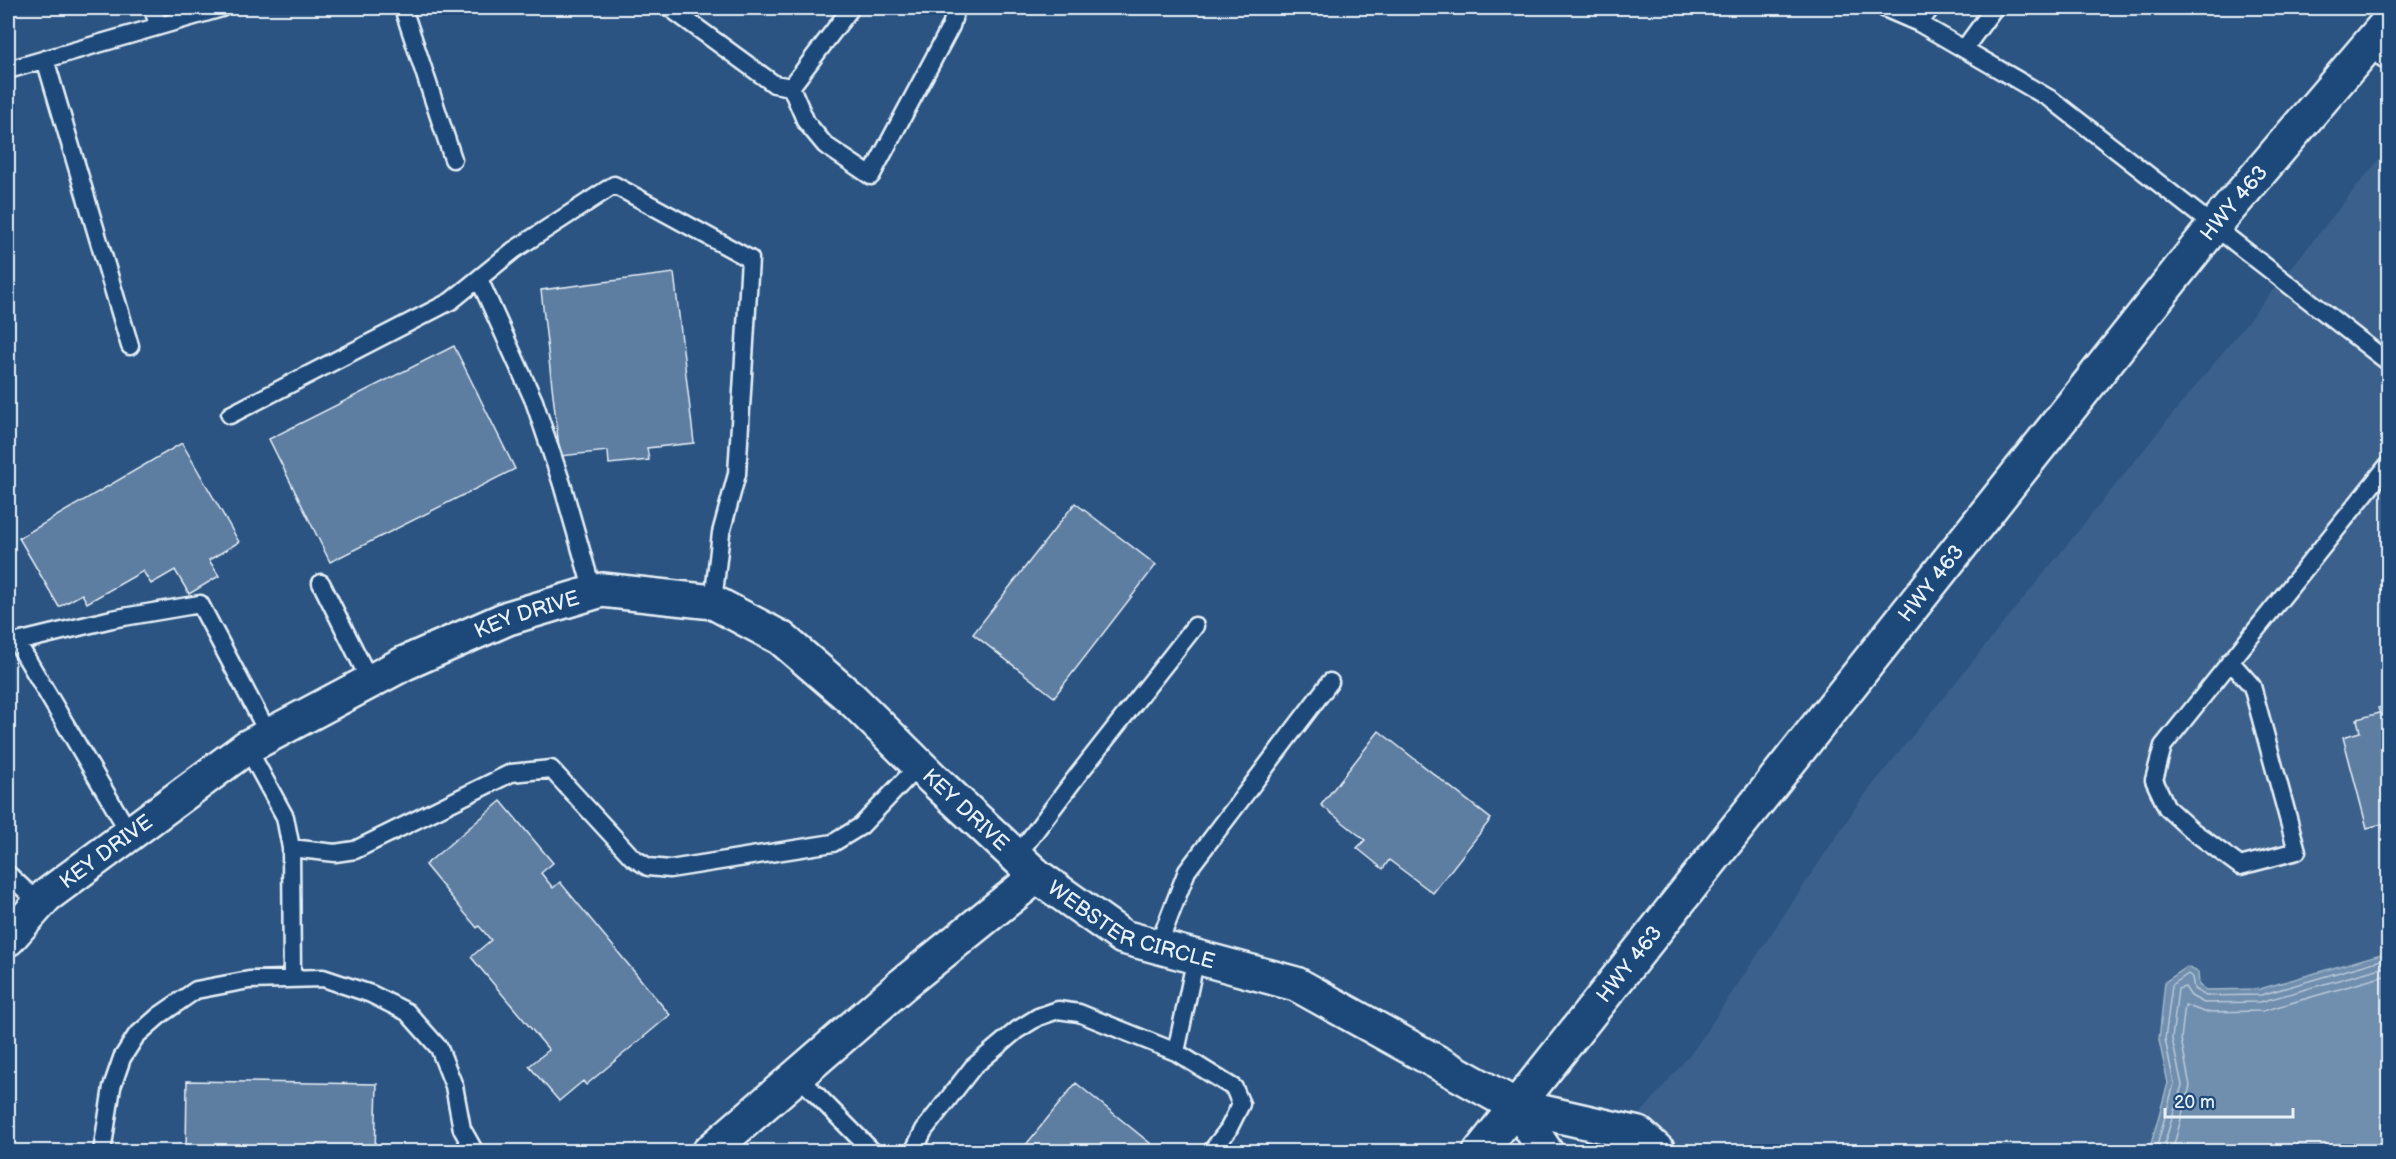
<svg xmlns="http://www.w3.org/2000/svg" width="2396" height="1159" font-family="'Balsamiq Sans',sans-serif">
<rect width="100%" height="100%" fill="#2b5482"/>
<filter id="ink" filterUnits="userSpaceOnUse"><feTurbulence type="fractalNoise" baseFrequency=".0167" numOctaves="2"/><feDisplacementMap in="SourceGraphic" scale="12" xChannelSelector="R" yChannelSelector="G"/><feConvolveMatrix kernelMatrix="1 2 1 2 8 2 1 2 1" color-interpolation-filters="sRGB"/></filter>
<g filter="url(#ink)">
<!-- built -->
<path fill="#3a608b" d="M2388,148V1151L1609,1152L1695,1048L1862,798Z"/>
<!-- water -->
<path fill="#708ead" stroke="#a0b6cb" stroke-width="1.5" d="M2388,952V1151H2092L2151,1144L2168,1083L2159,1040L2165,982L2187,967L2198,972L2199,985L2206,990L2260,989Z"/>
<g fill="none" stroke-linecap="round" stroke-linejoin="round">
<!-- shore -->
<path stroke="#b8c9da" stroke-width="1.5" d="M2139,1152L2152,1150L2157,1146L2174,1084L2165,1039L2172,985L2188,974L2192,977L2194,989L2206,996L2261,995L2388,958
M2162,1152L2182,1085L2172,1039L2178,989L2185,987L2191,996L2204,1003L2260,1002L2388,966
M2172,1152L2190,1086L2181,1039L2185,1005L2204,1012L2263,1011L2388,975"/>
</g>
<!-- building -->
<path fill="#5d7da1" stroke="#e8f1f8" stroke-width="1.5" d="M674,273L694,443L647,448L649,460L609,464L608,451L560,456L541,290Z
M454,346L515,469L330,562L269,439Z
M182,443L239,542L209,560L219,576L189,594L175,570L151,584L143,571L87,603L82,594L59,607L19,538Z
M1075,503L1156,565L1054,697L973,634Z
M2388,705V837L2385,838L2382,824L2367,828L2343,737L2360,732L2357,719L2380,713L2378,708Z
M1379,731L1491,819L1433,893L1389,860L1383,869L1357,848L1365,840L1321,805Z
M501,801L553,863L541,873L553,888L560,882L670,1015L586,1085L583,1081L559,1101L529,1066L549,1050L471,957L491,940L479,926L477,928L425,865Z
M187,1081L377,1084L375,1152H186Z
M1076,1083L1156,1148L1154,1152H1020Z"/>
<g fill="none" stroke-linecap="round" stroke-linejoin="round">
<defs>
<path id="service" d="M153,8L158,26
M403,8L453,159
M670,8L774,84L791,87L851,8
M1884,8L1919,23L2052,100L2388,362
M1919,23L1931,8
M2368,46L2388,62
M1964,49L1994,8
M45,59L130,346
M8,70L222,8
M791,87L806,122L825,145L871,176L951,26L956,8
M479,279L534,401L562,484L593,592
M230,415L451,301L514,250L614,185L750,259L737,474L721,533L713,602
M321,583L370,681
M2230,661L2252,686L2297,851L2240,866L2190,829L2167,808L2154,780L2163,746L2388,465
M247,747L285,817L291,848L292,979
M130,834L17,642L112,619L200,604L269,735
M291,848L335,853L355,850L511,773L551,769L632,857L648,867L670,869L833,843L861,826L919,765
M1016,857L1077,776L1195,626
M8,874L40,904
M1158,946L1187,871L1330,682
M1176,1052L1196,957
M797,1075L873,1152
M102,1152L112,1087L122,1058L136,1036L160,1015L196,990L249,980L323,978L371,994L407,1012L439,1048L454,1086L462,1129L475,1152
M913,1152L924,1130L973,1067L1017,1030L1038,1017L1058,1010L1079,1013L1176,1052L1234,1088L1241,1104L1228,1130L1211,1152"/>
<g id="minor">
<path id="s1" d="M8,939L46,896L247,747L405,663L508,618L602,590L713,602L781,638L853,700L933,779L1037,876"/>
<path d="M1516,1106L1546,1152"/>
<path id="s2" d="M709,1152L903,984L1037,876L1123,937L1296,984L1516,1106L1639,1134L1659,1152"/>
</g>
<g id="secondary">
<path id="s3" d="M1480,1152L2214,226L2388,22"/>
</g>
</defs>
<!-- service casing -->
<use href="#service" stroke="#e8f1f8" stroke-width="21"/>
<!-- minor casing -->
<use href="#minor" stroke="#e8f1f8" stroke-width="38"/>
<!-- secondary casing -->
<use href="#secondary" stroke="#e8f1f8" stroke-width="38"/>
<!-- service -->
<use href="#service" stroke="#1f4a7a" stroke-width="16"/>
<!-- minor -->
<use href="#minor" stroke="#1f4a7a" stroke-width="33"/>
<!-- secondary -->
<use href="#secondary" stroke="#1f4a7a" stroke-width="33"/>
</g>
</g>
<g text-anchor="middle" stroke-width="4.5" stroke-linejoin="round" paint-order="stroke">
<!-- street labels -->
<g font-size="21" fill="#e8f1f8" stroke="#1f4a7a">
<text dy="7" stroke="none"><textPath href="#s3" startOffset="1212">HWY 463</textPath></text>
<text dy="7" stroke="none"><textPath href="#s3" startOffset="726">HWY 463</textPath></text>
<text dy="7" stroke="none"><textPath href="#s1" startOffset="618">KEY DRIVE</textPath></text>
<text dy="7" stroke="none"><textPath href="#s1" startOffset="1138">KEY DRIVE</textPath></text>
<text dy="7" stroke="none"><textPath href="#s1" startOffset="132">KEY DRIVE</textPath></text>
<text dy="7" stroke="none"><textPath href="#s2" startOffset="537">WEBSTER CIRCLE</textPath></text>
<text dy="7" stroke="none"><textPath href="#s3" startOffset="240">HWY 463</textPath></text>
</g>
</g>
<!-- margin -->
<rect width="2396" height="1159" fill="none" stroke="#1f4a7a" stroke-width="30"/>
<rect x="15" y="15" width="2366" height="1129" fill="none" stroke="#e8f1f8" stroke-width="2" filter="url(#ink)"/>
<!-- scale -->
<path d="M2165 1108v9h128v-9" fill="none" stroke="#e8f1f8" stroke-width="3"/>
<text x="2174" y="1108" font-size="18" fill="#e8f1f8" stroke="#1f4a7a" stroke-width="4.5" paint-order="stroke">20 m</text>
</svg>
